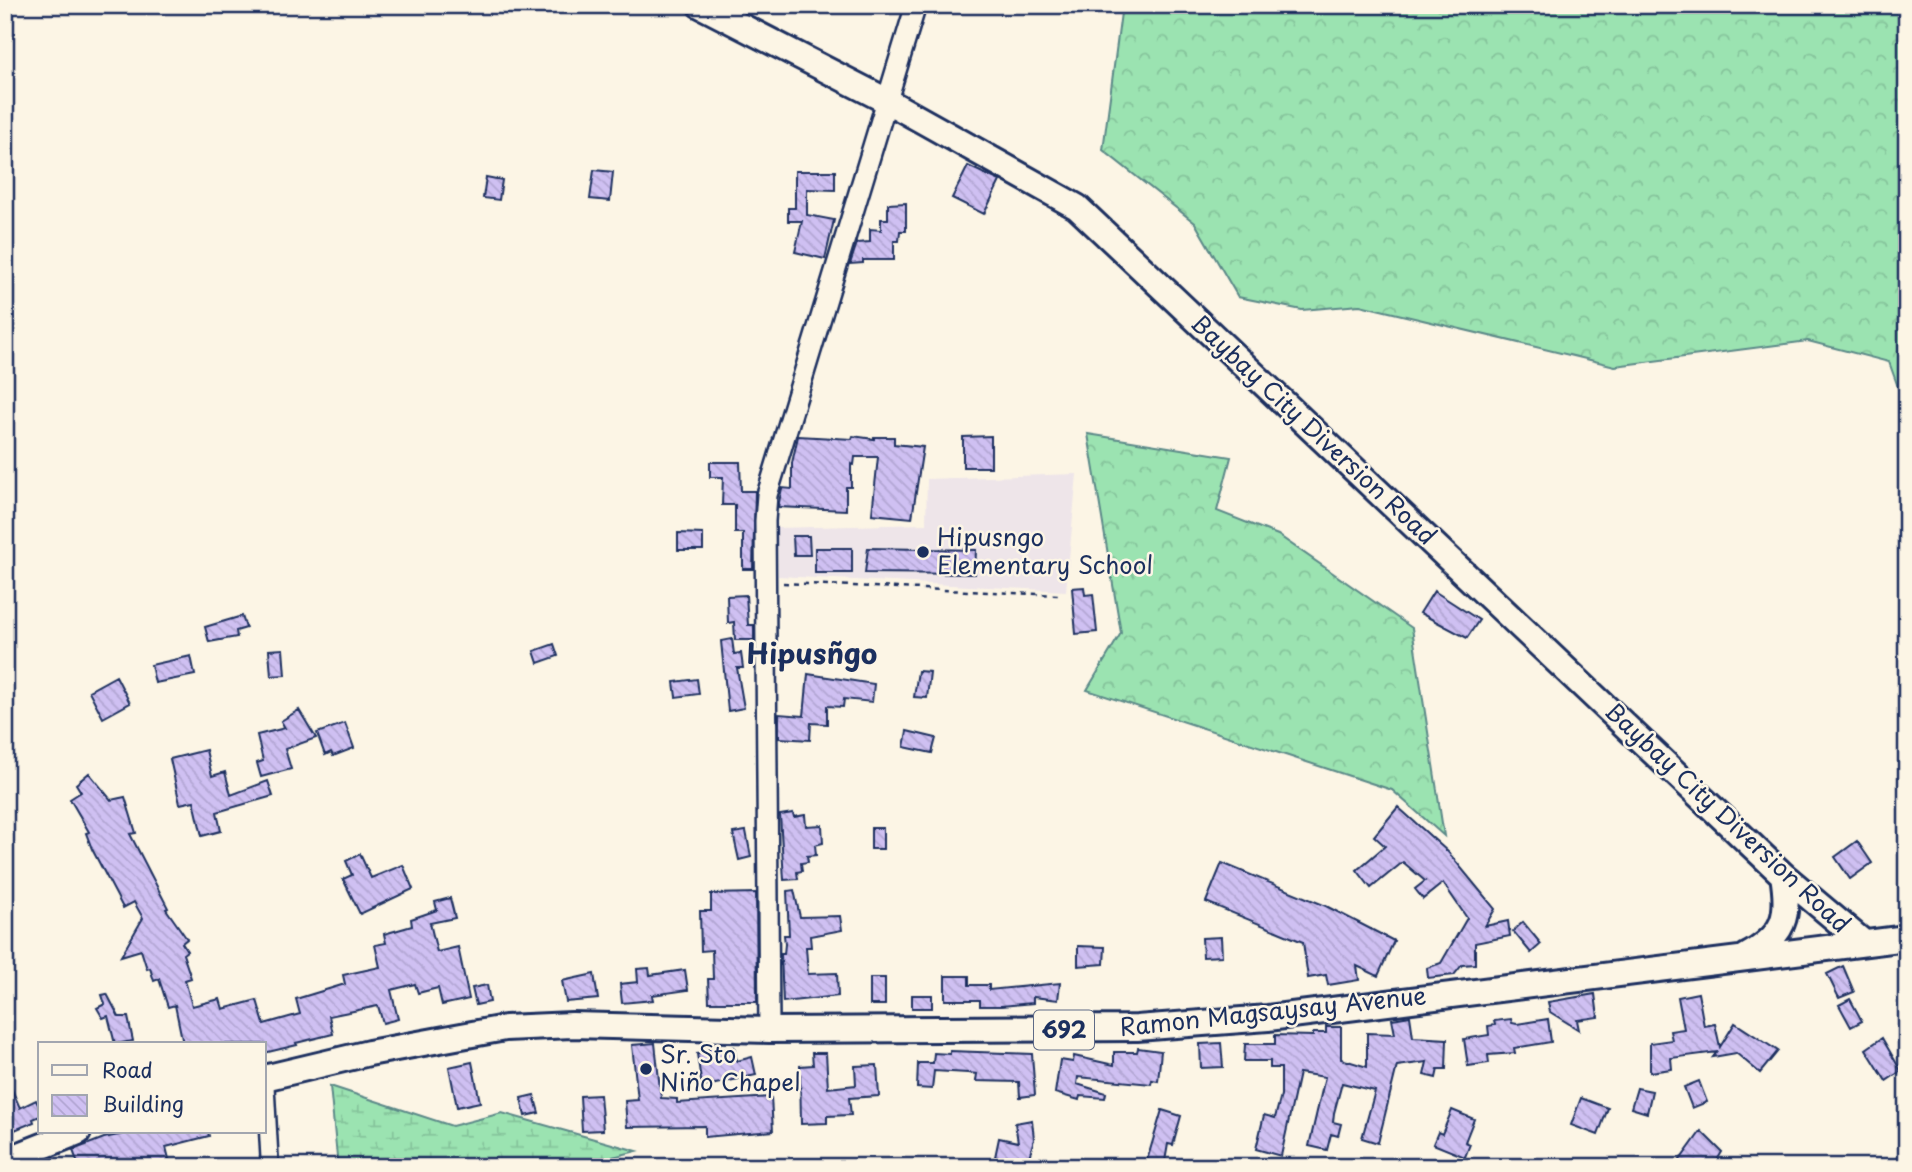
<svg xmlns="http://www.w3.org/2000/svg" width="1912" height="1172" font-family="'Playpen Sans',sans-serif">
<defs>
<pattern id="forest-crowns" width="20" height="18" patternUnits="userSpaceOnUse" patternTransform="scale(1.75)"><rect width="20" height="18" fill="#9be3b1"/><path d="M2 6a3 3 0 1 1 6 0M12 15a3 3 0 1 1 6 0" fill="none" stroke="#85c39b"/></pattern>
<pattern id="wetland-marsh" width="20" height="14" patternUnits="userSpaceOnUse" patternTransform="scale(1.75)"><rect width="20" height="14" fill="#9be3b1"/><path d="M1 5h8M5 5V1M11 12h8M15 12V8" fill="none" stroke="#85c39b"/></pattern>
<pattern id="building-back-hatch" width="6" height="6" patternUnits="userSpaceOnUse" patternTransform="scale(1.75)"><rect width="6" height="6" fill="#cfc0f2"/><path d="M-1 5l2 2M0 0l6 6M5-1l2 2" fill="none" stroke="#b1a5d2"/></pattern>
</defs>
<rect width="100%" height="100%" fill="#fcf5e5"/>
<filter id="ink" filterUnits="userSpaceOnUse"><feTurbulence type="fractalNoise" baseFrequency=".0143" numOctaves="2"/><feDisplacementMap in="SourceGraphic" scale="14" xChannelSelector="R" yChannelSelector="G"/><feConvolveMatrix kernelMatrix="1 2 1 2 8 2 1 2 1" color-interpolation-filters="sRGB"/></filter>
<g filter="url(#ink)">
<!-- built -->
<path fill="#eee5e9" d="M1077,474L1066,591L778,576L777,528L926,524L927,479Z"/>
<!-- forest -->
<path fill="url(#forest-crowns)" stroke="#5b8988" stroke-width="2" d="M1122,5H1907V412L1889,362L1808,341L1615,366L1360,305L1302,310L1238,297L1195,223L1103,150Z
M1088,434L1231,457L1217,511L1278,535L1412,628L1444,836L1392,790L1087,690L1121,633Z"/>
<!-- wetland -->
<path fill="url(#wetland-marsh)" stroke="#5b8988" stroke-width="2" d="M330,1086L452,1126L502,1113L637,1151L572,1167H338Z"/>
<!-- building -->
<path fill="url(#building-back-hatch)" stroke="#1b2f5e" stroke-width="2" d="M968,166L1000,181L984,214L952,198Z
M594,170L613,172L610,201L590,199Z
M795,171H835V190L807,189V215L834,220L825,259L795,252L802,221H788V208H795Z
M486,177L502,180L499,200L483,198Z
M906,203V231H900L899,241H894V260H863V263L850,264L857,243L870,242V229L881,230V219H888V204Z
M798,436L852,439L853,436L874,439V437H894V444L923,447L912,518L872,514L878,457H855L854,465L851,464V487H846V510L778,507L782,488L792,489V463Z
M991,436V467H963V437Z
M710,462H740L741,491H755L753,569H743V533H735V505H722L723,477H710Z
M678,533L703,534V550H678Z
M793,536H809L810,555H794Z
M815,548H852V573H815Z
M868,548L976,550L975,574L865,573Z
M1084,587L1085,595L1093,594L1097,632L1076,634L1072,588Z
M1434,591L1479,620L1467,638L1420,613Z
M746,595L748,625H754V640H735L734,622L728,623L727,596Z
M242,616L246,628L236,631L237,637L209,642L205,627Z
M732,639L734,654L741,653L743,668H737L744,708L728,711L721,641Z
M554,644L558,656L538,663L534,651Z
M283,649L285,675L271,676L269,650Z
M191,656L195,675L155,683L151,665Z
M918,671L930,672L927,698L914,697Z
M808,674L874,684L872,702L844,699L843,707L827,706V724L811,723L810,740L779,738V714L804,716Z
M116,676L130,703L103,718L89,691Z
M697,679L699,694L676,697L674,682Z
M299,710L316,738L285,749L291,769L261,777L257,763L263,761L257,735L285,728L281,721Z
M345,723L354,748L333,756L331,752L325,755L317,733Z
M907,731L936,738L932,753L904,747Z
M206,750L212,776L225,772L231,795L268,781L273,796L217,812L221,831L202,836L194,801L180,804L170,759Z
M89,773L111,800L125,797L136,833L130,834L168,908L166,909L187,939L182,943L187,951L183,954L191,978L185,980L192,1006L220,999L223,1009L257,1000L264,1024L300,1014L296,999L345,984L343,975L380,967L375,945L386,943L384,934L412,926L411,919L437,910L435,902L450,898L455,918L430,923L437,952L458,947L469,999L442,1005L438,988L418,993L415,984L391,990L398,1019L383,1023L378,1006L329,1016L333,1034L296,1043L297,1045L264,1053V1044H183L175,1005L168,1007L159,979L154,981L150,968L147,969L141,950L121,956L143,918L134,902L123,908L92,849L86,833L89,832L70,799L81,792L76,784Z
M1398,807L1448,852L1495,909L1485,926L1508,921L1510,936L1475,943V964L1462,965L1454,975L1428,978L1427,968L1441,963L1467,918L1443,883L1423,899L1415,889L1425,881L1403,862L1371,888L1357,870L1385,846L1374,836Z
M793,813L794,817L805,815L806,826L822,825L823,843L815,845L816,855L807,856L808,862L801,863L802,871L797,872L798,879L784,880L780,815Z
M871,828H883V849H871Z
M746,831L751,857L739,860L733,833Z
M1857,841L1872,863L1850,879L1835,857Z
M360,854L371,878L403,865L413,889L360,914L343,879L352,875L346,861Z
M1222,863L1326,906L1394,941L1378,976L1357,966L1359,980L1328,985L1326,975L1308,978L1303,942L1206,902Z
M794,890L800,917L840,916L842,930L810,936L811,947H806L808,974L837,973L838,996L783,1002L781,954H784L785,944L784,935H789L787,891Z
M756,893L757,1002H709L708,979H713L712,950L701,951L700,911H711V894Z
M1523,922L1541,944L1531,953L1513,931Z
M1221,937L1222,956L1203,957L1202,938Z
M1078,946L1105,947L1104,964L1078,966Z
M1843,966L1854,992L1839,998L1827,974Z
M649,968L650,975L685,970L688,990L652,995L653,1000L622,1003L620,984L638,982L637,969Z
M594,974L598,999L566,1002L562,981Z
M945,976H969V985H989V990L1060,983L1058,1000L1033,997V1003L1001,1006H980V1000H945Z
M870,978H885V1005H870Z
M487,985L490,1002L476,1005L472,988Z
M1698,993L1704,1026L1715,1024L1720,1047L1735,1023L1778,1051L1760,1073L1736,1053L1713,1057L1717,1052L1671,1058L1672,1069L1650,1072V1043L1672,1040L1670,1031L1684,1029L1678,997Z
M107,994L119,1017H128L133,1041L115,1044L108,1016L103,1018L97,1008L105,1004L102,995Z
M1595,994L1598,1017L1577,1020L1579,1030L1550,1012L1548,1002Z
M912,995H932V1008H912Z
M1850,999L1862,1021L1851,1027L1839,1005Z
M1410,1016L1413,1037L1447,1039L1446,1069H1438L1436,1078L1424,1075L1427,1062L1397,1066L1378,1143L1362,1138L1375,1091L1342,1083L1334,1113L1333,1122L1341,1124L1338,1136L1331,1134L1327,1150L1309,1146L1325,1077L1299,1073L1281,1156L1256,1149L1264,1115L1275,1118L1281,1095V1068H1270V1061H1244L1245,1044H1275V1035L1313,1036V1033H1326V1027H1341V1059L1367,1067V1033L1395,1034L1392,1019Z
M1511,1019L1512,1023L1517,1024L1548,1019L1551,1042L1514,1048L1515,1053L1488,1055L1489,1063L1468,1066L1464,1039L1489,1035L1488,1026L1495,1025L1494,1021Z
M1882,1038L1901,1071L1886,1081L1866,1049Z
M655,1043L661,1098L677,1099V1103L771,1097L773,1131L705,1137V1126L627,1127L625,1101L638,1100L632,1045Z
M709,1043L720,1044L722,1050L734,1047L737,1061L752,1057L756,1075L702,1087L697,1054L709,1053Z
M1221,1043L1223,1067L1201,1068L1200,1044Z
M1138,1048L1161,1051L1158,1081L1152,1080L1151,1084L1078,1077L1077,1084L1106,1093L1105,1098L1080,1096L1079,1100L1055,1093L1060,1060L1073,1062L1074,1056L1114,1065V1052H1137Z
M950,1051L1032,1054L1035,1095L1020,1097L1019,1082L976,1081L977,1074L968,1073L934,1071L932,1089L917,1088L918,1063H933L934,1053L950,1054Z
M812,1053H826L828,1088L856,1085L855,1066L877,1065L879,1096L849,1098L851,1115L827,1116V1123L801,1124L800,1066L813,1065Z
M472,1062L480,1102L457,1107L449,1067Z
M5,1074L20,1108L36,1100L40,1109V1116L33,1119L34,1122L10,1132L5,1121Z
M1699,1081L1707,1102L1692,1108L1684,1087Z
M1637,1088L1652,1091L1647,1113L1631,1108Z
M534,1095L539,1113L525,1116L521,1098Z
M600,1095L603,1130L582,1131L580,1096Z
M1581,1098L1608,1108L1598,1135L1571,1125Z
M1162,1110L1181,1116L1173,1145L1168,1144L1164,1167H1145Z
M1452,1110L1474,1119L1465,1142L1470,1144L1465,1157L1433,1144L1438,1132L1442,1134Z
M1032,1120L1034,1139L1027,1165L995,1157L999,1138L1018,1142L1015,1123Z
M1701,1131L1722,1152L1713,1167H1675Z
M133,1132H208L209,1136L166,1147L171,1167H141L139,1161L114,1167H79L73,1150L104,1138Z"/>
<g fill="none" stroke-linecap="round" stroke-linejoin="round">
<defs>
<path id="minor" d="M265,1077L270,1167"/>
<path id="tertiary" d="M769,1030L765,521L767,495L916,5"/>
<path id="primary" d="M700,5L889,102L1077,207L1783,875L1864,943
M1747,956C1785,935 1790,917 1783,875
M264,1078L369,1053L505,1028L572,1025L769,1030L1137,1028L1268,1018L1907,938
M5,1161L78,1132"/>
</defs>
<!-- minor casing -->
<use href="#minor" stroke="#1b2f5e" stroke-width="21"/>
<!-- tertiary casing -->
<use href="#tertiary" stroke="#1b2f5e" stroke-width="24"/>
<!-- primary casing -->
<use href="#primary" stroke="#1b2f5e" stroke-width="30"/>
<!-- path -->
<path stroke="#1b2f5e" stroke-width="2.5" stroke-dasharray="5 5" stroke-linecap="butt" d="M783,583L1059,595"/>
<!-- minor -->
<use href="#minor" stroke="#fcf5e5" stroke-width="16"/>
<!-- tertiary -->
<use href="#tertiary" stroke="#fcf5e5" stroke-width="19"/>
<!-- primary -->
<use href="#primary" stroke="#fcf5e5" stroke-width="24"/>
</g>
</g>
<!-- markers -->
<g fill="#1b2f5e" stroke="#fcf5e5" stroke-width="2.5">
<circle cx="923" cy="552" r="7"/>
<circle cx="646" cy="1069" r="7"/>
</g>
<g text-anchor="middle" stroke-width="5" stroke-linejoin="round" paint-order="stroke">
<!-- shield labels -->
<rect fill="#fcf5e5" stroke="#5e6a86" stroke-width="2" x="1034" y="1010.5" width="60" height="39" rx="5"/>
<g font-size="23" font-weight="bold" fill="#1b2f5e">
<text x="1064" y="1038">692</text>
</g>
<!-- street labels -->
<g font-size="24" fill="#1b2f5e" stroke="#fcf5e5">
<text transform="translate(1313 430) rotate(43)" y="8">Baybay City Diversion Road</text>
<text transform="translate(1727 818) rotate(43)" y="8">Baybay City Diversion Road</text>
<text transform="translate(1273 1012) rotate(-6)" y="8">Ramon Magsaysay Avenue</text>
</g>
<!-- poi labels -->
<g font-size="24" fill="#1b2f5e" stroke="#fcf5e5" text-anchor="start">
<text x="937" y="546">Hipusngo<tspan x="937" dy="28">Elementary School</tspan></text>
<text x="660" y="1063">Sr. Sto<tspan x="660" dy="28">Niño Chapel</tspan></text>
</g>
<!-- quarter labels -->
<g font-size="28" font-weight="bold" fill="#1b2f5e" stroke="#fcf5e5">
<text x="812" y="664">Hipusñgo</text>
</g>
</g>
<!-- margin -->
<rect width="1912" height="1172" fill="none" stroke="#fcf5e5" stroke-width="28"/>
<rect x="14" y="14" width="1884" height="1144" fill="none" stroke="#1b2f5e" stroke-width="2.5" filter="url(#ink)"/>
<!-- legend -->
<rect x="38" y="1042" width="228" height="91" fill="#fcf5e5" stroke="#a2a6af" stroke-width="2"/>
<rect x="52" y="1065" width="35" height="10" fill="#fcf5e5" stroke="#a2a6af" stroke-width="2"/>
<text x="102" y="1078" font-size="21" fill="#1b2f5e">Road</text>
<rect x="52" y="1095" width="35" height="21" fill="url(#building-back-hatch)" stroke="#a2a6af" stroke-width="2"/>
<text x="102" y="1112" font-size="21" fill="#1b2f5e">Building</text>
</svg>
